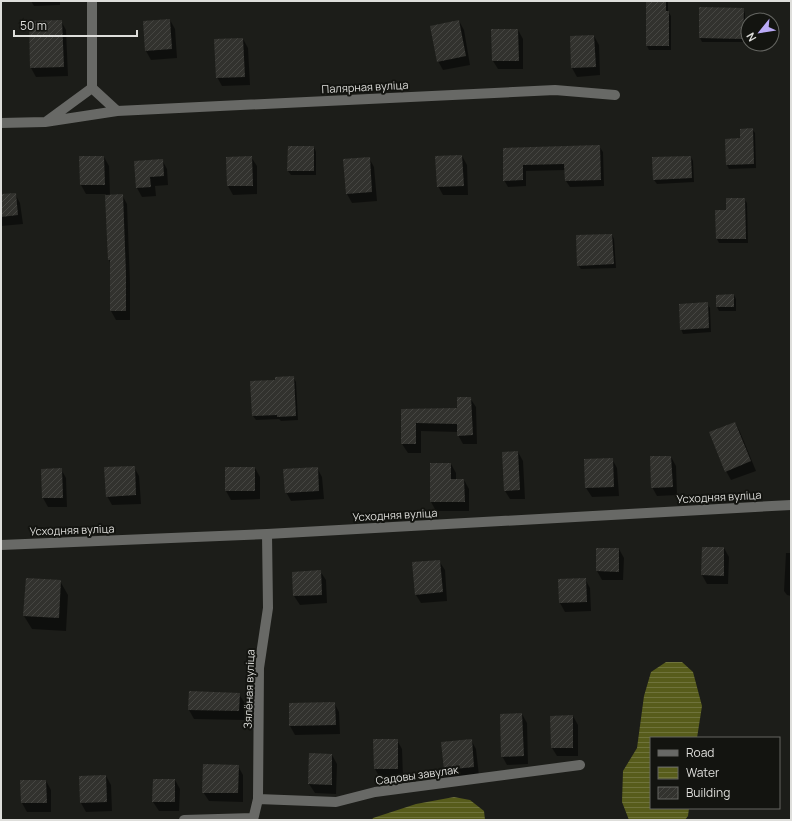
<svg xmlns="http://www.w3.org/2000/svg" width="792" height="821" font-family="Manrope,sans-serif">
<defs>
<pattern id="water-rules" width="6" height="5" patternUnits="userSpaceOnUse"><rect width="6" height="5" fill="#575c1b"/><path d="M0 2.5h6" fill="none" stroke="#6f733c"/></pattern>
<pattern id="building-hatch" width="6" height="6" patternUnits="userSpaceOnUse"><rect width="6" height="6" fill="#32322e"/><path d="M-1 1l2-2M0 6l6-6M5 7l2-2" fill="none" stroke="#464642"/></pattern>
</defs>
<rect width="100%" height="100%" fill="#1c1d19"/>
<!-- water -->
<path fill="url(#water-rules)" d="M666,662H682L693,672L702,706L697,738H651V808H689L688,816L685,820H629L622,802L623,771L637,748L644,696L651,672Z
M454,797L470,800L484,811L485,820H372L373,818L416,804Z"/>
<!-- shadow -->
<path fill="#0007" d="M31,1H60V5L34,6Z
M648,1H668V11L671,16V50H649L647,46Z
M743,9L745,13V42H702L700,38Z
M170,20L175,29L177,58L151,60L146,51L144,22Z
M61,21L66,30L68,76L36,77L31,68L30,22Z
M459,21L464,30L470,65L443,70L438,61Z
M518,30L523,39V69H498L493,61Z
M594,36L599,45L600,75L577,77L572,68Z
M243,39L248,48L250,85L222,86L217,77Z
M752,129L755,133L756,168L729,169L727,165L741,139Z
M599,146L603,152L604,186L570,187L566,181V170L526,171V186L508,187L504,180V148Z
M314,147L316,152V175H291L288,171Z
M462,156L467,165L468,195H443L438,186Z
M80,157H104L109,166L110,195H122L127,204L130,283V320H116L111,311V265L109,260L106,194H86L81,185Z
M251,157L257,166V194L233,195L228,186Z
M691,157L693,161L694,182L657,184L654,180Z
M369,158L374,167L377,201L352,203L347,194Z
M162,160L167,169L168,185L155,186L156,196L142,197L137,188Z
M15,194L20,203L23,224L1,226V195Z
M744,199L747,203L748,243H719L717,239Z
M612,235L614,239L616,268L581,269L578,265Z
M734,295L736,299V311H719L717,307Z
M707,303L710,308L711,332L683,334L681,329Z
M293,377L296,382L298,420L281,421L279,419L256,420L253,416L276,381Z
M470,398L476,407L477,444H463L458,435V432L421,431V453H408L402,444V410L458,409Z
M735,423L740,432L756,471L731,480L726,471Z
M518,452L523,461L525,499H510L505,491Z
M671,457L676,466L677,495L657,496L652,487Z
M612,459L617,468L619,496L592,497L586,488L585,460Z
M451,464L456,473V480H464L469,489V511H436L431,502Z
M134,467L139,476L141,504L112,505L107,496Z
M255,468L260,477V499L231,500L226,491Z
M317,468L322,477L324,499L291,501L286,492Z
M61,469L66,478L67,507H48L43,498Z
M724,548L729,557L728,584H707L702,575Z
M619,549L624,558L623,580H602L597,571Z
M786,553H791V596L787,595L784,591Z
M439,561L445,570L447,601L421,603L416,595Z
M320,571L326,580L327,603L300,605L294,596Z
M585,579L590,588L591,611L565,612L560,603Z
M60,581L68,595L66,631L32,629L24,616Z
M239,694L244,702V720L194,719L189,710Z
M334,703L339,712L340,734L295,735L290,726V704Z
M522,714L527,723L528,764L507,765L502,756Z
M573,716L578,725V756H557L552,748Z
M397,740L402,749L403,777L380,778L375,769Z
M471,740L476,749L479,776L450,778L445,769Z
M310,754L332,755L337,764L336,794L315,793L309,784Z
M238,766L243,775V802L209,801L203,792Z
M106,776L111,785L112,811L86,812L81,803Z
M175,780L180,789L179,811H159L153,802Z
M46,781L51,790V812H27L22,803Z"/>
<!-- building -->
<path fill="url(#building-hatch)" d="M646,1H666V11H669V46H646Z
M699,7L744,8L743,39L699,38Z
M170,19L172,49L145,51L143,21Z
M62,20L64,67L30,68L29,21Z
M459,20L466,56L437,62L430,26Z
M491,29H518L519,61H492Z
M594,35L596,67L571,68L570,36Z
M243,38L245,77L216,78L214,39Z
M753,128L754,164L726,165L725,139L740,138V129Z
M600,145L601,180L565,181L564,164L523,165V180L503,181V148Z
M288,146H314V171H287Z
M462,155L464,186L437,187L435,156Z
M79,156H104L105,185H80Z
M252,156L253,186H227L226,157Z
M691,156L692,178L653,180L652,157Z
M370,157L372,192L346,194L343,159Z
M163,159L164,176L150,177L151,187L136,188L134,161Z
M16,193L18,215L1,217V194Z
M123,194L126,274V311H110V260H108L105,195Z
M726,198H745L746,239H716L715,210H726Z
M612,234L614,264L577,266L576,235Z
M734,294V307H716V295Z
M708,302L709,328L680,330L679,304Z
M294,376L296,416L277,417V415L252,416L250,381L275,380V377Z
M457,397H471L473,435L457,436V424L416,423V444H401V409L457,408Z
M735,422L751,461L725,472L709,432Z
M518,451L520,490L504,491L502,452Z
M650,456H671L673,487L651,488Z
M613,458L614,487L585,488L584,459Z
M430,463H451V479H464L465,502H430Z
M135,466L136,495L106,497L104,467Z
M225,467H255V491H225Z
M318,467L319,491L285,493L283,469Z
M62,468L63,498H42L41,469Z
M702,547H724V576L701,575Z
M596,548H619V572L596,571Z
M440,560L443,592L415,595L412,562Z
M321,570L322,595L293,596L292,572Z
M26,578L61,580L59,618L23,616Z
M586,578L587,602L559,603L558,579Z
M189,691L240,693L239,711L188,710Z
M335,702L336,725L289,726V703Z
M522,713L524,756L501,757L500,714Z
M573,715V748H551L550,716Z
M373,739H398V769H374Z
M472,739L474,767L444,770L441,742Z
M309,753L332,754V785L308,784Z
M203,764L239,765L238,793H202Z
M106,775L107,802L80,803L79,776Z
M153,779H175V802H152Z
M20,780H46L47,803H21Z"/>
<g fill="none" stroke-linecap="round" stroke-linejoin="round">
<!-- minor -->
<path stroke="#686966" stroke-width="10" d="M92,1V88L117,111
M47,121L92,88
M1,123L45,122L117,111L555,90L615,95
M1,545L267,534L791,505
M258,799L336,802L375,792L580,765
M184,820L253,818
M253,820L258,799L259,668L268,608L267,534"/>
</g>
<g text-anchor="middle" stroke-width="4" stroke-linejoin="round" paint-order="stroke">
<!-- street labels -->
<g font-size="11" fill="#dededb" stroke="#131410">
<text transform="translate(365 87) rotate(-3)" y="4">Палярная вуліца</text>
<text transform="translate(719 497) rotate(-3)" y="4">Усходняя вуліца</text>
<text transform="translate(395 515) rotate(-3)" y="4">Усходняя вуліца</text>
<text transform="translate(72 530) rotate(-2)" y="4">Усходняя вуліца</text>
<text transform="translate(249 689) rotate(-88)" y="4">Зялёная вуліца</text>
<text transform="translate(417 775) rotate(-8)" y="4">Садовы завулак</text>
</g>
</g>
<!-- border -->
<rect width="792" height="821" fill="none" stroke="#dededb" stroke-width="4"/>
<!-- legend -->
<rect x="650" y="737" width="130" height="72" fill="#131410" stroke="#646561"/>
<rect x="658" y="750" width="20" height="6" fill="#686966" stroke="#646561"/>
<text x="686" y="757" font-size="12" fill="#dededb">Road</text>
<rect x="658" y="767" width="20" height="12" fill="url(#water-rules)" stroke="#646561"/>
<text x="686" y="777" font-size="12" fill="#dededb">Water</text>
<rect x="658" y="787" width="20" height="12" fill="url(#building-hatch)" stroke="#646561"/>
<text x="686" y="797" font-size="12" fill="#dededb">Building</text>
<!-- north arrow -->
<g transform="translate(760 32) rotate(240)"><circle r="19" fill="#131410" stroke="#646561"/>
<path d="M0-3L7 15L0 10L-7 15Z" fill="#baaaf6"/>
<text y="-6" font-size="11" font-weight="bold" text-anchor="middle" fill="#dededb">N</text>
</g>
<!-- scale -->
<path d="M14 30v6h123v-6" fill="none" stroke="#dededb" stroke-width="2"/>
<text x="20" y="30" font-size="12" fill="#dededb" stroke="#131410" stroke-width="3" paint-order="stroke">50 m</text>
</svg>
